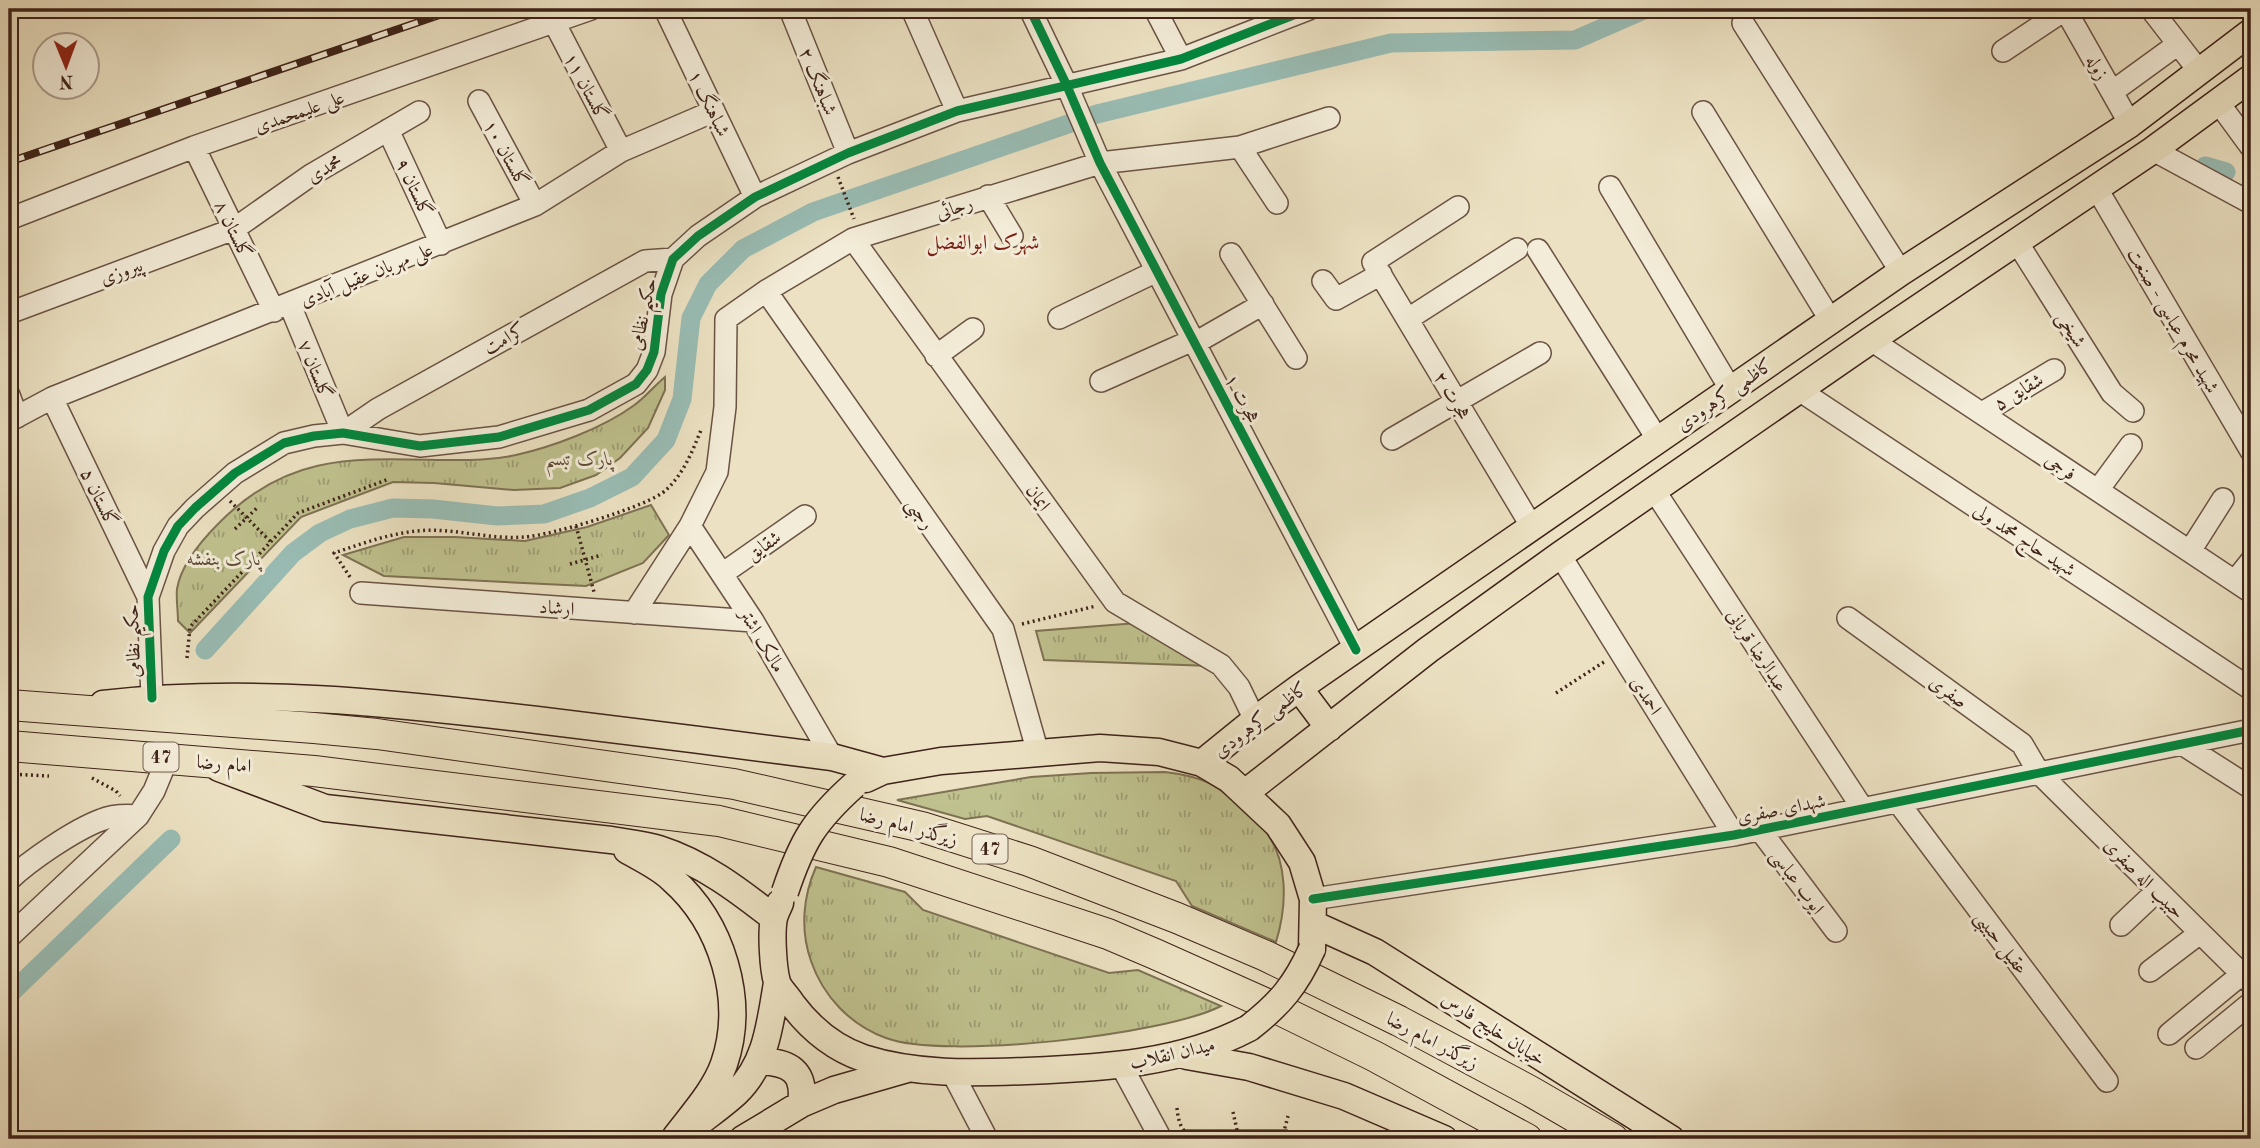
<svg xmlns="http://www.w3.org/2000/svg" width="2260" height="1148" font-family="'Old Standard TT',Amiri,serif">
<defs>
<pattern id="grass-tufts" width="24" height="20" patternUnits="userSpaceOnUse" patternTransform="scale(1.75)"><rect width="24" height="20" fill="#bfc18e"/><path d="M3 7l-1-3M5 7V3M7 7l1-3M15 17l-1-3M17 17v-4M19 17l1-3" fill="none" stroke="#9d9c73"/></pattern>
</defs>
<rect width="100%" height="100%" fill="#ece2c3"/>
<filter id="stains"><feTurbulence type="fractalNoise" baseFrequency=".00286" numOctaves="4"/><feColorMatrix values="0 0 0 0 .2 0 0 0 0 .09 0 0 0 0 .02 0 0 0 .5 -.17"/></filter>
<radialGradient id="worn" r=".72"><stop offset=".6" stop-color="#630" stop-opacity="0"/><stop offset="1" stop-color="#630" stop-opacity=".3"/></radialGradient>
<!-- grass -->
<path fill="url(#grass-tufts)" stroke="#7e7254" stroke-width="2" d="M665,377V390L648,428L620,458L596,475L560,488L514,490L434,483L393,482L301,517L190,633L178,621C178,611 176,599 177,589C181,564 202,540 219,523C286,455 349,458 436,460C463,460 490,461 516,455C552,447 603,428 633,406C645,398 654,386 665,377Z
M651,505L669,535L643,563L586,586L384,576L343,555L404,537H455L525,541L587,527Z
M1137,623L1211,666L1044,660L1036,631Z
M1165,772C1204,777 1216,783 1244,810C1251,816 1259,822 1264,829C1289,860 1287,906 1276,942L1192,906L1176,881L987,816L965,819L897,800L1031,777L1091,773Z
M816,867L905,892L923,910L1109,973L1138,970L1221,1006C1165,1035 944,1060 886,1038C850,1025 823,996 811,961C800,930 803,896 816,867Z
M1185,1130H1287L1291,1139H1175Z"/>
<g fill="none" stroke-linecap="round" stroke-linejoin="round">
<!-- canal -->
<path stroke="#99bdb5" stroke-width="19" d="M2205,166L2226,172
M205,650L293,553L320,533L350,519L393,508L433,509L497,516L544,514L590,498L632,477L666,440L682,399L691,318L708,284L743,249L813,212L1097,114L1391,43L1575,40L1646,9
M9,995L171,839"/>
<defs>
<path id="minor" d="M665,9L755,197
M790,9L848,153
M912,9L957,111
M1030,9L1067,86L1100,163L1356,650
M1155,9L1181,59
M2065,9L2130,124
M2151,9L2199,71
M554,22L621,151
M1743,23L1901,272
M2003,51L2066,9
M2112,92L2178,44
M479,101L535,205
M2218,102L2251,147
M1703,112L1831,321
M388,130L441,244
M194,147L274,311
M1240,147L1277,203
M2153,150L2251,203
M1610,187L1731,390
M2097,189L2251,451
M988,196L1012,236
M1458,207L1373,262L1532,527
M9,219L194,147L591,9
M853,239L1115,602L1221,665L1239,687L1255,720
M2017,242L2112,393L2133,411
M1538,250L1658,440
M1231,254L1296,358
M1323,281L1336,299L1381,274
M766,291L1003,629L1038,753
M290,305L343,433L378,409L645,261L673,259
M9,313L234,229L311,175L419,112
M1059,318L1157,271
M1408,319L1517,249
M1871,340L2251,592
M1195,343L1263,304
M936,356L973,329
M1101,381L1193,340
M1799,390L2251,689
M9,395L17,417
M52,398L148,597
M1982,413L2054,370
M9,421L52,398L535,205L621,151L714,111
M1392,439L1540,353
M1654,490L1863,809
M2098,490L2131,445
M690,526L753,621L832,757
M2190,551L2223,499
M1560,555L1734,835
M722,574L805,516
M2235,581L2251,561
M361,593L753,621
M634,613L690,526L717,472L725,407L726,319L766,291L853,239L1100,163L1240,147L1329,118
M1848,618L2022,744L2039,773L2251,983
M152,698L148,597L164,551L178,526L195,508L235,473L284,443L314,436L343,433L420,446L499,437L589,410L636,384L647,370L654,352L661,294L673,259L698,236L755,197L848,153L957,111L1181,59L1309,9
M2182,744L2251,788
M1898,802L2107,1081
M1760,830L1836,931
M9,880C29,861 74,830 101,820C113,815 125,815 138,816
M1313,899L1734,835L2251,730
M2121,925L2157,891
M9,937L138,816L154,791L168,757
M2150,971L2200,933
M2169,1034L2242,974
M2196,1048L2251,1003
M1121,1065L1161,1139
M952,1072L987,1139"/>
<path id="major" d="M1299,688L1329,728
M103,704C247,687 393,703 537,720C635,732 734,744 832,757L883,771
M1202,763L1255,720L1299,688L1901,272L2130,124L2251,32
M219,768L325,808L611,840C627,843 644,844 659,849C703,863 738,890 774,918
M866,779L883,771L941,761L1100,748L1159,752L1202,763L1229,779L1278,825L1302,862L1313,899L1312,949
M1245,793L1428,650L1560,555L1871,340L2153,150L2251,78
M627,850C642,859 660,867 672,879C722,923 746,1000 724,1064C714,1092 691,1116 674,1139
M780,903C778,908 775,913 774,918C771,932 773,968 777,982C779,989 788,997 792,1004C810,1028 834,1048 863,1058C916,1075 972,1073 1027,1071C1102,1068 1181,1064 1249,1028
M1313,924L1375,952L1671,1139
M1187,1056L1249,1067L1344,1096L1444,1139
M759,1061C789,1062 806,1071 801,1104
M697,1124C710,1114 724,1104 736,1093C767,1063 770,1023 777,983
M743,1139L801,1104L834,1090L907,1069"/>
<path id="highway" d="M9,705L314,728L377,734L734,784L922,827L1029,861L1177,918L1266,956L1399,1021L1530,1091L1613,1139
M9,746L314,771L719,821L889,862L1108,934L1155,954L1278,1009L1374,1056L1527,1139"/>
</defs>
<!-- minor casing -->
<use href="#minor" stroke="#6a5344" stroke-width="24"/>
<!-- major casing -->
<use href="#major" stroke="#3e2319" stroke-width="29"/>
<!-- highway casing -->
<use href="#highway" stroke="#3e2319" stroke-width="32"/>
<!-- path -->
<path stroke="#3e2319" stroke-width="3.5" stroke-dasharray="2 3.5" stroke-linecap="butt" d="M838,177L854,219
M230,501L271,542
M576,526L594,592
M235,529L258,507
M570,564L602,555
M350,577L334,553C361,544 388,534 417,531C452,527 489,540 524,537C549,536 650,506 666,490C684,473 692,452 701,430
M1022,624L1096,606
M187,658L190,627L298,513L389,479
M1556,693L1604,662
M9,774L49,776
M92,778L116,791L120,796
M1177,1108C1178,1120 1181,1132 1193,1139
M1233,1112L1239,1139
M1282,1139L1288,1116"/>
<!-- minor -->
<use href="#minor" stroke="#f3ecd8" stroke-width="21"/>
<!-- major -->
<use href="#major" stroke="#ece2c3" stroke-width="26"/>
<!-- highway -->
<use href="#highway" stroke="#ece2c3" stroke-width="30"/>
<defs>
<path id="rail" d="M9,162L457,9"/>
</defs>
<!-- rail casing -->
<use href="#rail" stroke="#3e2319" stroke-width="8"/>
<!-- rail -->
<use href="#rail" stroke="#f3ecd8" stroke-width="5" stroke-dasharray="16" stroke-linecap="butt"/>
<defs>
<path id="major-bridge" d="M785,892C802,841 814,821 854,785
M1249,1028C1280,1004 1296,985 1312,949"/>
</defs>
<!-- major-bridge casing -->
<use href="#major-bridge" stroke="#3e2319" stroke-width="29" stroke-linecap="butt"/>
<!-- major-bridge -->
<use href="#major-bridge" stroke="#ece2c3" stroke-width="26"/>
<defs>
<path id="cycleway" d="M1030,9L1067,86L1100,163L1356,650
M152,698L148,597L164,551L178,526L195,508L235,473L284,443L314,436L343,433L420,446L499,437L589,410L636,384L647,370L654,352L661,294L673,259L698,236L755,197L848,153L957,111L1181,59L1309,9
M1313,899L1734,835L2251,730"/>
</defs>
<!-- cycleway casing -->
<use href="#cycleway" stroke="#f3ecd8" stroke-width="13"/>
<!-- cycleway -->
<use href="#cycleway" stroke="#00873e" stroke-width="9"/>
</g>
<g text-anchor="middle" stroke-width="6" stroke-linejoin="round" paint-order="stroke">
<!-- shield labels -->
<g fill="#f3ecd8" stroke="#745f52" stroke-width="2">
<rect x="143.5" y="742.5" width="35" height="29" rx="5"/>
<rect x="972.5" y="834.5" width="35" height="29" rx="5"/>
</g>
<g font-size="18" font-weight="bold" fill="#3e2319">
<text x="161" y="763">47</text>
<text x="990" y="855">47</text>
</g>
<!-- street labels -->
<g font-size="19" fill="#3e2319" stroke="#f3ecd8">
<text transform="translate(2098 67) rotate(61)" y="7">زوله</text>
<text transform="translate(819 81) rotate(68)" y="7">شباهنگ ۲</text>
<text transform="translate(587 86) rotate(62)" y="7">گلستان ۱۱</text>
<text transform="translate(710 103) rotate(64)" y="7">شباهنگ ۱</text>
<text transform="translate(299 111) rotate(-19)" y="7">علی علیمحمدی</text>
<text transform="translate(507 153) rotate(61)" y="7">گلستان ۱۰</text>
<text transform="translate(324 168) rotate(-31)" y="7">محمدی</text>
<text transform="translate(415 187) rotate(65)" y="7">گلستان ۹</text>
<text transform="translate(954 207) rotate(-18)" y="7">رجائی</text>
<text transform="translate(234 229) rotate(64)" y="7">گلستان ۸</text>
<text transform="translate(121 271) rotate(-20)" y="7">پیروزی</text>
<text transform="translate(366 274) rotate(-22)" y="7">علی مهربان عقیل آبادی</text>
<text transform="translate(642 314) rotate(-78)" y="7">حکیم نظامی</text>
<text transform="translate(2174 320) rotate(60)" y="7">شهید محرم عباسی - صنعت</text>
<text transform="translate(2072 329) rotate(58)" y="7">شیخی</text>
<text transform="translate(504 338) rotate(-29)" y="7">کرامت</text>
<text transform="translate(316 369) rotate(68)" y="7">گلستان ۷</text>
<text transform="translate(2018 391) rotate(-31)" y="7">شقایق ۵</text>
<text transform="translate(1724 394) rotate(-35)" y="7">کاظمی کرهرودی</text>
<text transform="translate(1453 395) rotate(59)" y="7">هجرت ۲</text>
<text transform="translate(1243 398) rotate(62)" y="7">هجرت ۱</text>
<text transform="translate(2061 466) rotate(34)" y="7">فرجی</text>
<text transform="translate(100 497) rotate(64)" y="7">گلستان ۵</text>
<text transform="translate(1039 497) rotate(54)" y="7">ایمان</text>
<text transform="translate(921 513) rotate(55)" y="7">رجبی</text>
<text transform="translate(2025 539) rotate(33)" y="7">شهید حاج محمد ولی</text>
<text transform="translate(763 545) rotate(-35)" y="7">شقایق</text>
<text transform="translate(557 607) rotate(4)" y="7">ارشاد</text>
<text transform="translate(763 640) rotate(59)" y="7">مالک اشتر</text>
<text transform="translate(132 641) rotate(-92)" y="7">حکیم نظامی</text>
<text transform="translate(1758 650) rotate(57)" y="7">عبدالرضا قربانی</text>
<text transform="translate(1949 691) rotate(36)" y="7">صفری</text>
<text transform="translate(1647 695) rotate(58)" y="7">احمدی</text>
<text transform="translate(1260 719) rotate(-37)" y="7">کاظمی کرهرودی</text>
<text transform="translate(224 763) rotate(5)" y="7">امام رضا</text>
<text transform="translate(1781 808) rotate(-11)" y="7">شهدای صفری</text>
<text transform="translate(909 826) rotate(15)" y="7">زیرگذر امام رضا</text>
<text transform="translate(2145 878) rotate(45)" y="7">حبیب اله صفری</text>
<text transform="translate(1798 881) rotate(53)" y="7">ایوب عباسی</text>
<text transform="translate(2002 942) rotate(53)" y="7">عقیل حبیبی</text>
<text transform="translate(1494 1028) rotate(33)" y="7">خیابان خلیج فارس</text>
<text transform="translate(1433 1040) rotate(28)" y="7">زیرگذر امام رضا</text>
<text transform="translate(1172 1053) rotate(-13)" y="7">میدان انقلاب</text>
</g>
<!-- park labels -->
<g font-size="19" font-style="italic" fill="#5e4a36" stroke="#f3ecd8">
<text x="579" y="465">پارک تبسم</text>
<text x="224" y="565">پارک بنفشه</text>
</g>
<!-- neighbourhood labels -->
<g font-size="21" fill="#7a1f14" stroke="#f3ecd8">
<text x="983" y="249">شهرک ابوالفضل</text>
</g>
</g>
<!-- margin -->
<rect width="2260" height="1148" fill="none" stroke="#ece2c3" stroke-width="35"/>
<rect x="10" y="10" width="2239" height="1127" fill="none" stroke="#3e2319" stroke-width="3.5"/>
<rect x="18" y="18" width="2225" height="1113" fill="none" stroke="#3e2319" stroke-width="2"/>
<!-- north arrow -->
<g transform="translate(66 66) rotate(179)"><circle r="33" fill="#f3ecd8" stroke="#ab9c8c" stroke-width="2"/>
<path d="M0-5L12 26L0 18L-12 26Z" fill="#8f2418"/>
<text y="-10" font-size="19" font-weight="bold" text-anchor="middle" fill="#3e2319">N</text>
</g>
<rect width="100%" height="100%" filter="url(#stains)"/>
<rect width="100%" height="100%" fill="url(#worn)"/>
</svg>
